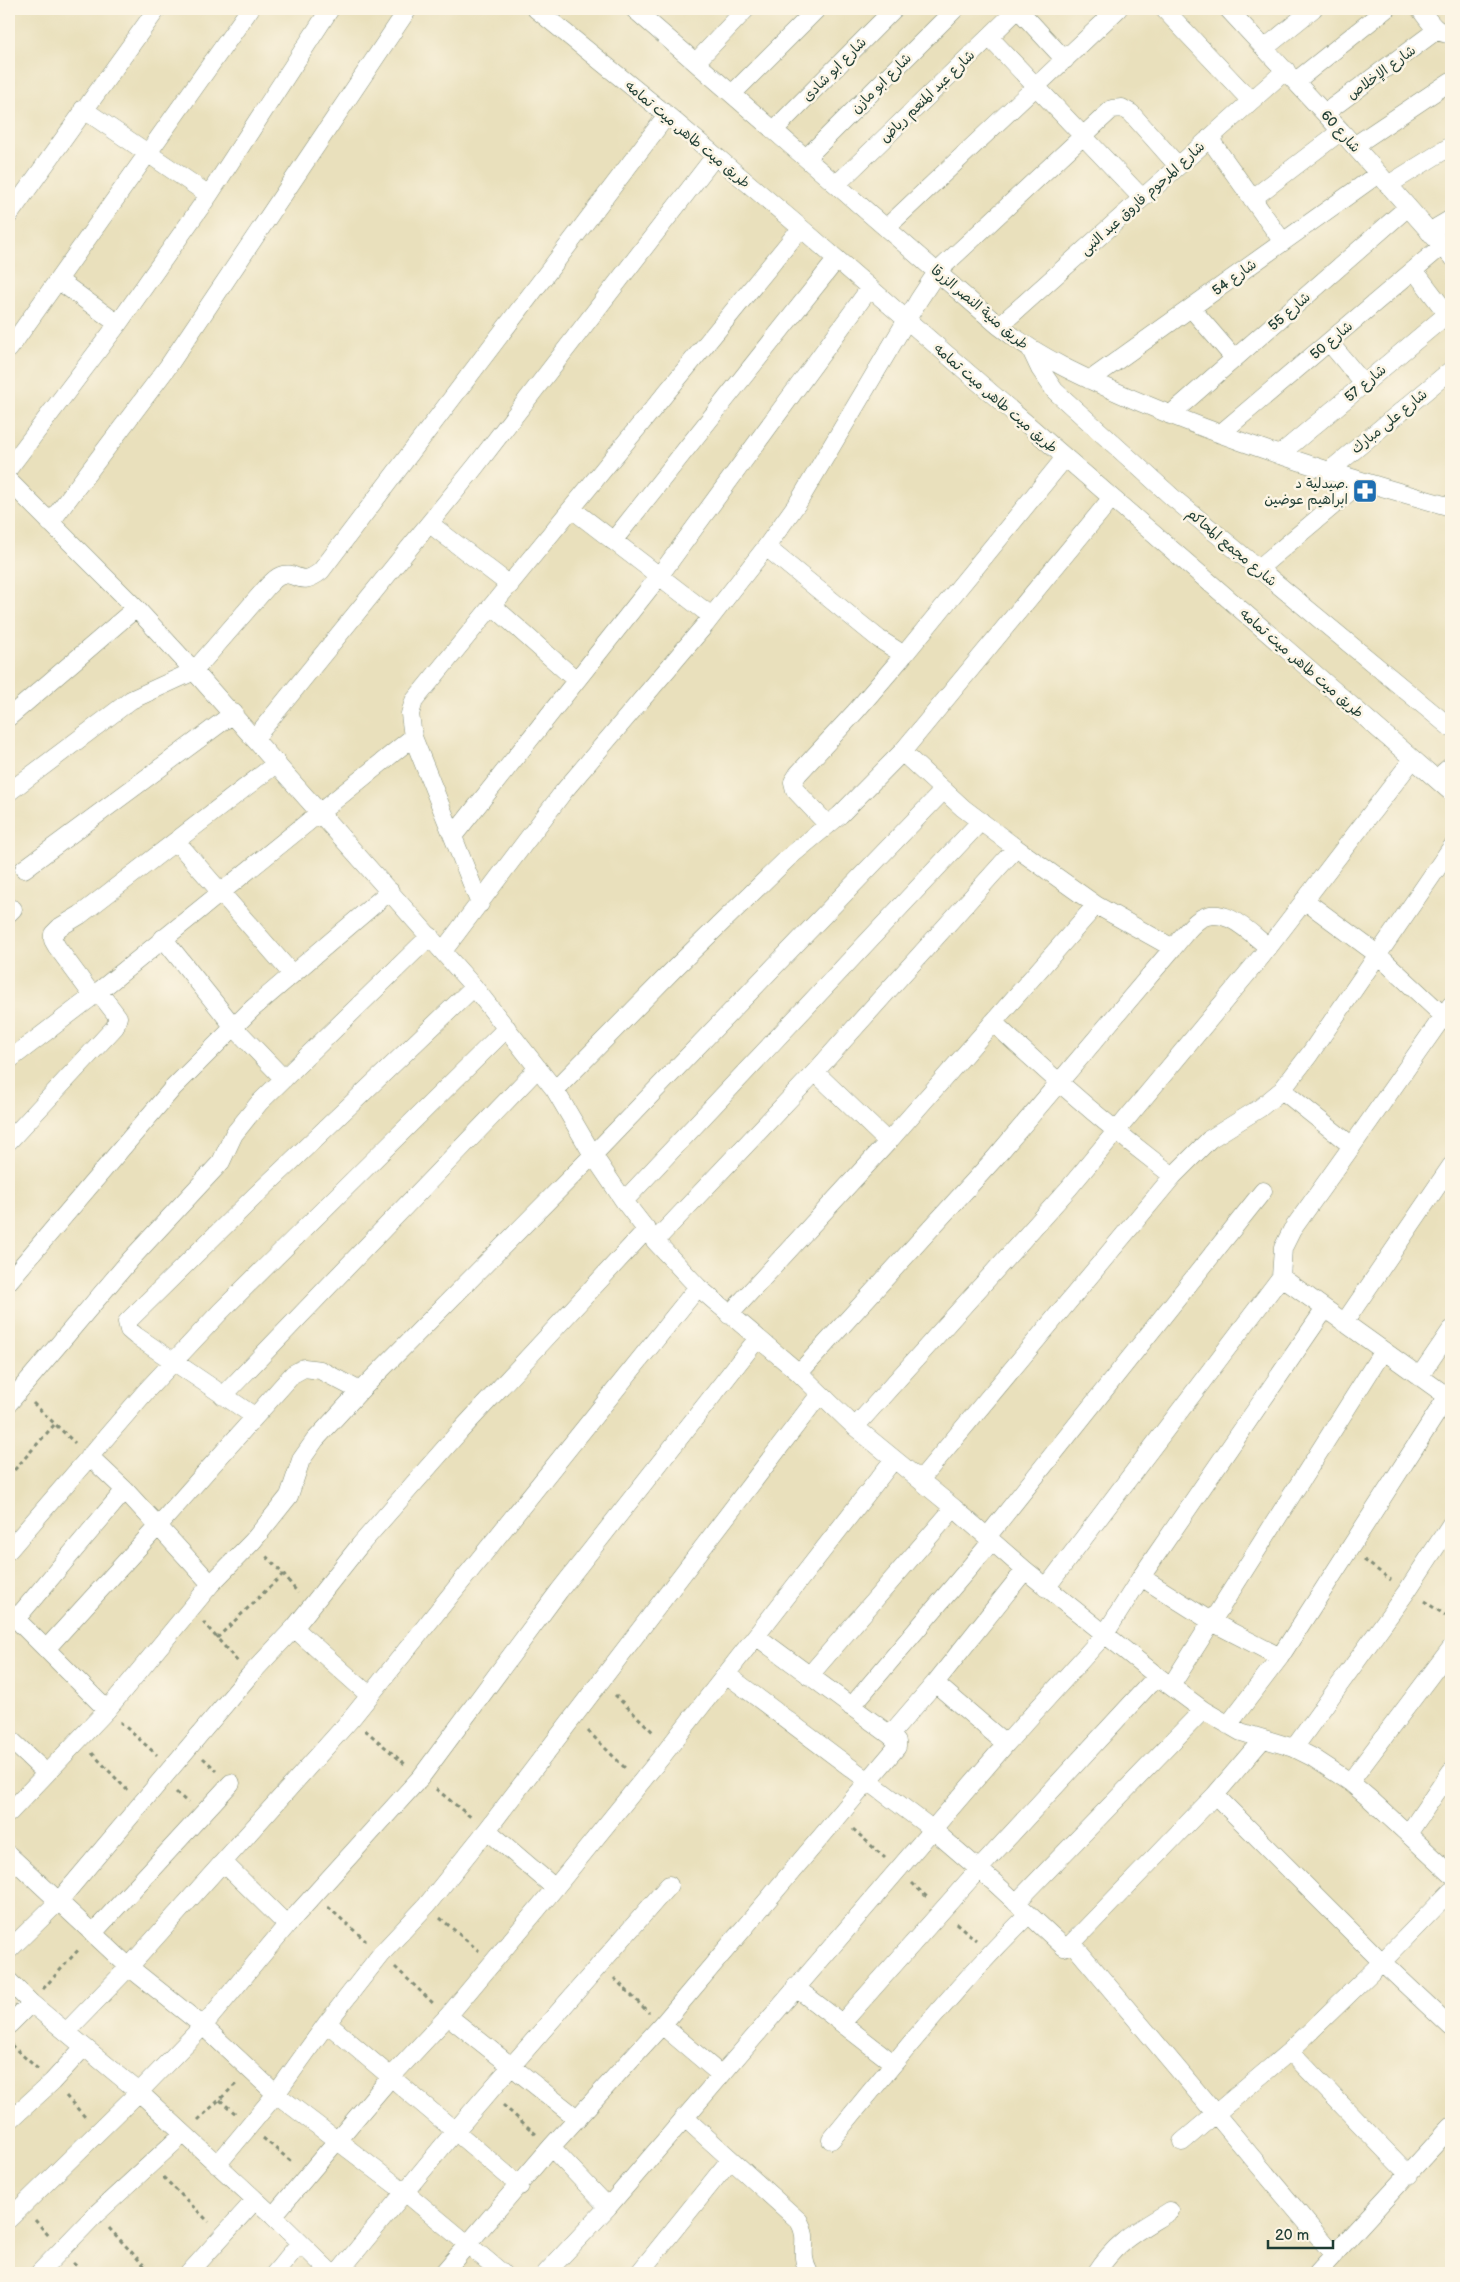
<svg xmlns="http://www.w3.org/2000/svg" width="1460" height="2282" font-family="'Balsamiq Sans','Playpen Sans Arabic',sans-serif">
<rect width="100%" height="100%" fill="#fcf5e5"/>
<filter id="ink" filterUnits="userSpaceOnUse"><feTurbulence type="fractalNoise" baseFrequency=".02" numOctaves="2"/><feDisplacementMap in="SourceGraphic" scale="10" xChannelSelector="R" yChannelSelector="G"/><feConvolveMatrix kernelMatrix="1 2 1 2 8 2 1 2 1" color-interpolation-filters="sRGB"/></filter>
<filter id="wash" filterUnits="userSpaceOnUse"><feTurbulence type="fractalNoise" baseFrequency=".0096" numOctaves="4" result="noise"/><feDisplacementMap in="SourceGraphic" scale="20" xChannelSelector="R" yChannelSelector="G"/><feGaussianBlur stdDeviation="1.12" result="paint"/><feColorMatrix in="noise" values="0 0 0 0 0 0 0 0 0 0 0 0 0 0 0 0 0 1.4 0 .05"/><feComposite in="paint" operator="in"/></filter>
<g filter="url(#wash)">
<rect width="100%" height="100%" fill="#e9e0bc"/>
</g>
<g filter="url(#ink)">
<g fill="none" stroke-linecap="round" stroke-linejoin="round">
<defs>
<path id="minor" d="M536,9L667,115L801,228L1451,792
M634,9L999,326C1041,359 1087,379 1135,400C1238,444 1344,477 1451,507
M1164,9L1251,101
M1228,9L1341,131L1451,256
M1420,9C1428,19 1436,35 1451,34
M989,37L1142,198
M1265,48L1313,9
M696,62L746,9
M1296,81L1386,9
M732,94L817,9
M83,109L209,195
M1325,113L1437,30
M774,130L894,9
M1209,138L1283,242
M1354,146L1451,81
M806,158L955,9
M837,184L1018,9L1065,60
M1388,185L1451,146
M1252,199L1341,131
M9,215L157,9
M886,228L1118,9
M1429,232L1451,219
M1414,270L1451,319
M58,280L118,324
M1191,308L1234,358
M999,326L1286,70
M1329,342L1364,384
M9,349L250,9
M1031,350L1040,369L1055,391L1172,497L1451,728
M1090,380L1378,174
M1170,415L1408,207
M1220,434L1442,246
M1279,455L1451,311
M9,468L118,324L209,195L330,9
M1328,472L1451,370
M9,481L136,608L194,671L474,987L555,1090L593,1155L624,1201L655,1241L698,1287L799,1373L855,1427L954,1508L1025,1570L1157,1676L1203,1710L1241,1732L1294,1748L1312,1757L1350,1782L1370,1799L1451,1874
M572,509L710,615
M50,523L167,368L408,9
M430,524L510,585
M613,541L837,259
M766,547L879,639L904,655L856,711L798,774L793,782L795,790L828,825
M1258,569L1361,482
M493,606L576,680
M904,655L1064,459
M9,717L136,608
M255,738L475,467L715,156
M902,752L963,808L1016,848L1096,905L1173,948C1181,939 1189,926 1200,919C1224,904 1250,933 1268,947
M1436,779L1451,766
M9,792L131,700L194,671L267,587C271,583 275,578 280,576C296,569 299,589 321,571L667,115
M454,835L660,575L870,288
M176,841L292,974
M24,869L234,713
M1304,900L1377,954L1451,1023
M480,904L413,737L410,714L414,701L801,228
M9,913L13,909
M163,938L234,1027L284,1079
M443,951L564,791L705,625L766,547L799,501L918,301L937,272L1112,109L1122,108L1131,113L1178,166
M93,996L57,947L53,940V934L60,927L80,915L277,763
M993,1022C1052,1078 1109,1127 1173,1176
M9,1060L93,996L413,737
M815,1072L888,1142
M555,1090L676,967L788,858L840,815L902,752L1111,499
M1282,1090L1352,1146L1451,1005
M9,1141L115,1027L118,1017L98,991
M624,1201L981,821
M655,1241L815,1072L1016,848
M1281,1277L1451,1399
M9,1281L173,1088L252,1009L390,891
M729,1315L888,1142L1096,905
M1344,1323L1451,1166
M799,1373L995,1158L1173,948
M1419,1377L1451,1330
M223,1396L538,1068
M9,1403L131,1259L221,1162L234,1134L259,1103L430,936
M254,1416L136,1336L129,1330L127,1322L255,1196L474,987
M855,1427L1069,1188L1261,957L1413,759
M89,1456L125,1490L211,1584
M920,1480L1173,1176L1210,1139L1260,1108L1282,1090L1309,1055L1451,848
M987,1537L1263,1191
M9,1550L147,1390L221,1311L507,1028
M1141,1577L1212,1622L1280,1657
M1046,1588L1281,1277L1283,1248L1292,1230L1352,1146
M9,1612L107,1710
M16,1619L125,1490
M294,1628L369,1695
M756,1636L890,1735
M46,1649L158,1526L293,1374L304,1368L320,1370L360,1391
M726,1674L932,1829L996,1884L1064,1947L1072,1943L1215,1795L1262,1740
M809,1676L954,1508
M935,1683L1006,1744
M1171,1686L1383,1351
M851,1707L992,1541
M1228,1725L1280,1657L1447,1397
M10,1739L46,1773
M1294,1748L1407,1591L1451,1524
M1350,1782L1451,1648
M1215,1795L1382,1962L1451,2027
M9,1813L107,1710L211,1584L253,1541L289,1496L301,1460L315,1440L360,1391L593,1155L944,790
M487,1830L555,1888
M1408,1834L1451,1771
M9,1855L129,1967L203,2026L276,2094L405,2192L502,2273
M223,1862L287,1925
M1016,1903L1203,1710
M93,1933L231,1783
M1072,1943L1334,2255
M9,1950L58,1902L249,1676L294,1628L360,1545L460,1431L647,1229
M9,1981L31,2003L139,2092L273,2216L331,2273
M795,1987L893,2063
M448,2016L578,2119
M327,2023L520,2186
M842,2023L979,1869L1157,1676
M9,2025L31,2003
M662,2025L720,2074
M66,2032L129,1967L351,1719L698,1287
M1290,2051L1409,2175
M684,2117L799,2221C811,2242 797,2250 809,2273
M9,2121L52,2082L84,2047
M831,2140C894,2063 957,1985 1028,1915
M1182,2142L1290,2051L1382,1962L1451,1891
M551,2147L608,2207
M217,2165L276,2094L327,2023L381,1954L426,1906L487,1830L820,1394
M273,2216L391,2077L448,2016L555,1888L663,1755L894,1459
M9,2219L139,2092L203,2026L287,1925L421,1777L559,1591L758,1338
M39,2273L96,2214L183,2134
M189,2273L255,2200
M275,2273L300,2243
M338,2273L456,2130L669,1885
M443,2273L551,2147L662,2025L897,1747V1742L890,1735L935,1683L1025,1570
M546,2273L608,2207L1006,1744L1105,1634L1141,1577L1325,1309
M639,2273L730,2160
M1096,2273C1117,2240 1138,2231 1170,2211
M1317,2273L1451,2127"/>
</defs>
<!-- minor casing -->
<use href="#minor" stroke="#848e78" stroke-width="19"/>
<!-- path -->
<path stroke="#848e78" stroke-width="3" stroke-dasharray="4 4" stroke-linecap="butt" d="M33,1403L75,1443
M9,1476L55,1424
M1364,1560L1391,1580
M283,1574L298,1593
M1424,1601L1451,1619
M203,1622L238,1662
M217,1638L283,1574L265,1555
M615,1695L655,1734
M120,1722L157,1755
M365,1730L406,1765
M588,1731L627,1770
M92,1753L127,1790
M203,1758L217,1771
M436,1789L472,1818
M176,1792L188,1803
M853,1829L885,1858
M912,1883L929,1899
M328,1907L366,1941
M440,1918L479,1951
M956,1923L976,1940
M395,1967L434,2004
M614,1978L649,2013
M43,1989L80,1948
M11,2045L38,2069
M66,2096L85,2117
M220,2100L236,2114
M503,2105L538,2136
M198,2120L237,2083
M263,2138L293,2163
M163,2177L209,2222
M35,2220L49,2236
M109,2228L151,2273
M73,2263L84,2273"/>
<!-- minor -->
<use href="#minor" stroke="#fff" stroke-width="18"/>
</g>
</g>
<!-- icons -->
<defs>
<symbol id="pharmacy-square" viewBox="-11 -11 22 22"><rect x="-9" y="-9" width="18" height="18" rx="4" fill="#1f6fb2" stroke="#fcf5e5"/><path d="M-2-6h4v4h4v4h-4v4h-4v-4h-4v-4h4Z" fill="#fff"/></symbol>
</defs>
<g fill-rule="evenodd">
<use href="#pharmacy-square" x="1351" y="477" width="28" height="28"/>
</g>
<g text-anchor="middle" stroke-width="5" stroke-linejoin="round" paint-order="stroke">
<!-- street labels -->
<g font-size="14" fill="#1f3d34" stroke="#fcf5e5">
<text transform="translate(834 69) rotate(-45)" y="5">شارع ابو شادى</text>
<text transform="translate(1381 72) rotate(-36)" y="5">شارع الإخلاص</text>
<text transform="translate(881 83) rotate(-45)" y="5">شارع ابو مازن</text>
<text transform="translate(927 96) rotate(-44)" y="5">شارع عبد المنعم رياض</text>
<text transform="translate(1341 131) rotate(48)" y="5">شارع 60</text>
<text transform="translate(688 134) rotate(40)" y="5">طريق ميت طاهر, ميت تمامه</text>
<text transform="translate(1142 198) rotate(-42)" y="5">شارع المرحوم فاروق عبد النبى</text>
<text transform="translate(1234 277) rotate(-36)" y="5">شارع 54</text>
<text transform="translate(980 307) rotate(40)" y="5">طريق منية النصر الزرقا</text>
<text transform="translate(1289 311) rotate(-41)" y="5">شارع 55</text>
<text transform="translate(1331 340) rotate(-40)" y="5">شارع 50</text>
<text transform="translate(1365 383) rotate(-40)" y="5">شارع 57</text>
<text transform="translate(996 398) rotate(41)" y="5">طريق ميت طاهر, ميت تمامه</text>
<text transform="translate(1389 421) rotate(-39)" y="5">شارع على مبارك</text>
<text transform="translate(1232 547) rotate(40)" y="5">شارع مجمع المحاكم</text>
<text transform="translate(1302 663) rotate(41)" y="5">طريق ميت طاهر, ميت تمامه</text>
</g>
<!-- poi labels -->
<g font-size="14" fill="#1f3d34" stroke="#fcf5e5" text-anchor="end">
<text x="1348" y="488">صيدلية د.<tspan x="1348" dy="16">ابراهيم عوضين</tspan></text>
</g>
</g>
<!-- margin -->
<rect width="1460" height="2282" fill="none" stroke="#fcf5e5" stroke-width="30"/>
<!-- scale -->
<path d="M1268 2240v8h65v-8" fill="none" stroke="#1f3d34" stroke-width="2.5"/>
<text x="1275" y="2240" font-size="15" fill="#1f3d34" stroke="#fcf5e5" stroke-width="4" paint-order="stroke">20 m</text>
</svg>
